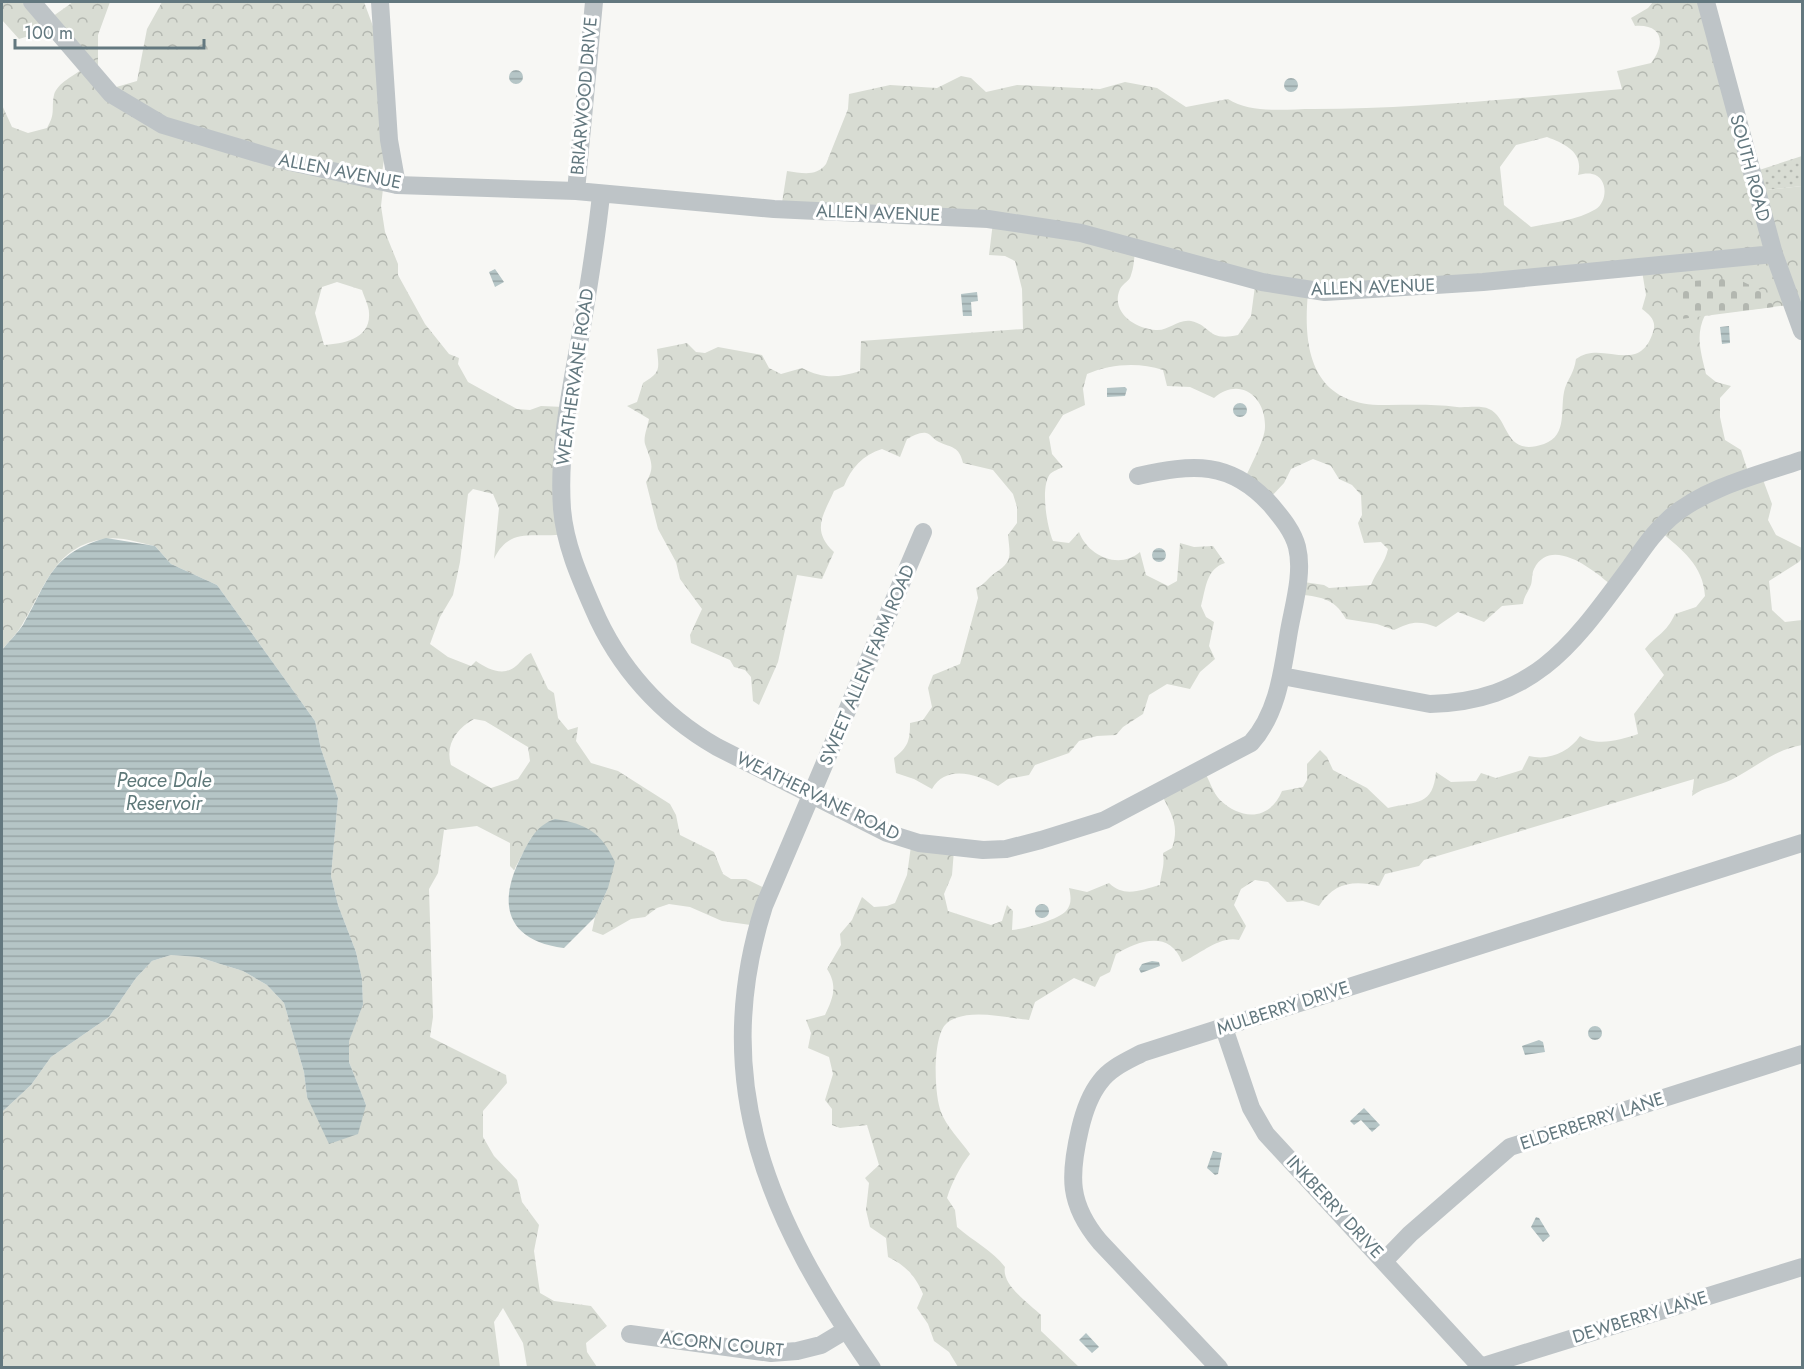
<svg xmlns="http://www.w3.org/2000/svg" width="1804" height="1369" font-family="Jost,sans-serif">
<defs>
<pattern id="grass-dots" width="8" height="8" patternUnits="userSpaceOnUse" patternTransform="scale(1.5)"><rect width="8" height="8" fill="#d8dcd3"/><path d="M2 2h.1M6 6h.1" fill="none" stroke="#b3b7b0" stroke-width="1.8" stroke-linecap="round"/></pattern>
<pattern id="forest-crowns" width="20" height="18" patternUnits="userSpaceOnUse" patternTransform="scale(1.5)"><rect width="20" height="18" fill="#d8dcd3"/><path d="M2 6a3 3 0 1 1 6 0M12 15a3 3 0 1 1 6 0" fill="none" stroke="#b3b7b0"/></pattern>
<pattern id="cemetery-stones" width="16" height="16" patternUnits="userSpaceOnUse" patternTransform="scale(1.5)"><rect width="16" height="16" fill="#d8dcd3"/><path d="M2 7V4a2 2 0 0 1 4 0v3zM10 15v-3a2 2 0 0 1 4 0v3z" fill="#b3b7b0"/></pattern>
<pattern id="water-rules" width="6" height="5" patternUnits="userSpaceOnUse" patternTransform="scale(1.5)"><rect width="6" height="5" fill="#b5c5c6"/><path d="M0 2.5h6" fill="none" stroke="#97a5a6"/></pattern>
</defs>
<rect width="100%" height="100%" fill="#f7f7f4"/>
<!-- grass -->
<path fill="url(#grass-dots)" d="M1802,156V186L1758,191L1750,173Z"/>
<!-- forest -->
<path fill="url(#forest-crowns)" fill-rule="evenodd" d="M2,2H29L44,22L29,36L19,39L2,20Z
M73,2H110L98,35V81L106,90L137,81L147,29L162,2H364L374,29L386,147L381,179L384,180L381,206L385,232L398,264V275L425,324L449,354L459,358L458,364L468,382L517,409L530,410L541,406L564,407L565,534C535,539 510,525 494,559L499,508L493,494L473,489L468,494L460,562L453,595L440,617L430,644L448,657L471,666L476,661C487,669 504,677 516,666C522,661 524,656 531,653L548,689L554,693L558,718L568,730L578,727L576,741L591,763L618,771L670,804L676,815L680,835L714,852L723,874L731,879H746L771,891L758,926L722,921L690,907L669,904L657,908L645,917L631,919L603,935L592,931L595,917L608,888L531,838L514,870L510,866V843L477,826L444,830L438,873L429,889L433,1017L430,1037L506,1075L507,1083L483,1111V1137L494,1156L517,1180L522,1202L539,1225L534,1251L540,1293L554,1301L591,1306L607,1326L586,1343L587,1352L597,1367H527L523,1343L503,1308L494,1322L500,1367H2V1112L31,1085L51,1057L109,1017L136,978L152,961L171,955L198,957L243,971L267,985L284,1003L304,1072L307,1097L366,1105L349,1062V1040L363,1005L362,979L356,952L338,905L331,876L338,798L321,749L315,721L217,585L171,564L155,546C140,543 120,536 105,539C55,545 44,589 22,625C17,634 8,642 2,650V105L12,127L28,133L47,128C56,113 51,109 54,95C57,83 75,75 84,68L49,19ZM337,282L362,290C364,297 369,306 369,313C371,339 343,344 324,345L315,313L322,287ZM474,719L485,721L528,747L530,761L518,779L491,788L451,765C445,745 456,729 474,719Z
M1653,2H1706L1758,191L1802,186V336L1789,305L1705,315C1695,335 1701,353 1706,374L1716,382L1731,386L1720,398V417L1725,440L1741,450L1750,478L1762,477L1772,504L1768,520L1776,535L1802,548V558L1799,562L1769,581L1772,610L1785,622L1802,620V745C1773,750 1757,767 1731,780C1718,786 1704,787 1692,796L1694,779L1424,860L1419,866L1385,874L1379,886C1354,880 1334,882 1319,906L1303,901L1287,902L1268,882L1255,880L1241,889L1234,905L1246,926L1239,940C1220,935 1199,955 1182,962C1170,930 1139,940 1116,954L1110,972L1100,977L1095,987L1074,978L1035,1002L1029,1020C1006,1018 967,1007 947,1023C932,1035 934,1095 941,1112C946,1126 961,1141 970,1154C960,1167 952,1182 947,1198L955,1210L957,1227C973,1241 993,1251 1005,1267C1001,1285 1030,1304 1041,1315V1331L1079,1367H958L949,1352L934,1341L928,1324L917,1308L923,1294C915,1275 905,1265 888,1257L886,1238L870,1227L866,1210L869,1183L865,1178L879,1165L867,1125L840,1128L832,1125V1109L825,1100L833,1074L829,1057L808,1048L811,1033L806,1020L825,1015C833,998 838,986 827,969L841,945L840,934L852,920L862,897L874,907L887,906L895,903L907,875L911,846L954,850L952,875L944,894L948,911L991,925L1002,921L1007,905L1013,911L1012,930C1024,929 1058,920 1066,911C1072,904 1071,897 1069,888L1087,892L1109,883C1124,898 1141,890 1160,885C1161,872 1165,867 1163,853L1172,848C1180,825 1171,814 1161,793L1204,771C1209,779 1213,793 1220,800C1242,821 1270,820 1282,791L1303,787L1307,780V764L1320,750L1327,757L1333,770L1367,788L1388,808C1417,801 1433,806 1436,772L1451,782L1476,781L1481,773L1496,778L1522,770L1529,756C1549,761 1569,752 1580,736C1597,747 1620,740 1638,734L1634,714L1664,675L1645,649C1658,633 1665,635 1675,614L1696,607L1705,596C1703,565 1682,550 1660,531L1612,586C1595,571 1551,535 1534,569C1531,575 1533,582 1530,587C1527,594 1524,596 1523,604L1502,606L1484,622L1458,612L1436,627C1419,620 1410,622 1394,630L1377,624L1346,619C1334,597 1319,597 1296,594L1297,581L1324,585L1329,588L1371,585C1376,572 1385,563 1388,549L1381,542L1364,543L1358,523L1362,515L1361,495L1352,485L1339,479L1331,466L1313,459L1291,469L1284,483L1268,500L1245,479C1250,466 1265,440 1265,427C1266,396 1239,376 1214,398L1190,387L1167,386L1163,370C1138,362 1111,364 1087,374L1083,389L1085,405L1063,415L1049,437L1052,454L1063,467C1059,469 1053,471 1050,474C1040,487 1047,527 1053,541L1069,543L1079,532C1088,556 1119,570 1140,552L1146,575L1168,586L1177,581L1180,543L1194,547L1213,546L1225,563C1206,569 1206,588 1201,606L1206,617L1214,622L1209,646L1215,659L1200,672L1190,689L1167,684L1149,695L1143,714L1123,727L1116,735L1097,736L1079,741L1069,753L1035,765L1029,775L1008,779L998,786C977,774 946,764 932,789L914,779L896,773L894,758C908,747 910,741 910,723L923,720L932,707L928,688L933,675L960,664L978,598L976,588C986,584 987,578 995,573C1013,561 1010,556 1008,535L1017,523V507L1013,494L993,470L963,463C959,446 952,448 939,442C934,440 931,434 926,433C920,432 913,436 907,439L900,457L882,449C863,455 851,468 844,486L834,491C823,516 811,530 834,552L822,579L797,575L778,662L759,705L753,701L751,677L745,670L734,667L730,660L691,643L690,635L702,609L680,579L676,562L658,529L646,482C656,467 650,459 645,444C643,437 648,426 649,419L627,406L637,402L643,383C661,372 659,370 657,349L687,343L696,352L705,353L718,347L762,355L769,368L781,374L802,368C823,379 838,378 860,371L861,341L1023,329L1022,289L1015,261L1005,256L989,255L993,222L781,209L787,171C802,173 816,177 826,164L848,109L849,94L890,85L937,88L961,76L971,78L986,92L1017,85L1100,89L1125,82L1157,88L1186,107L1228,99C1251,114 1286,109 1313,109C1416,109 1519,98 1622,89L1617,71L1651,63C1666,44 1663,24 1635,26L1631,18L1648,8ZM1547,137C1565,144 1584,152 1578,175C1582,174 1588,173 1592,174C1608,177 1608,201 1596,209C1578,220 1551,223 1531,227L1504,205L1500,167L1516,145ZM1135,251L1255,286L1251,316L1238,335C1207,342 1211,325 1191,321C1177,319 1169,331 1156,330C1135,329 1110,312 1120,289C1123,283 1130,281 1131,275C1134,267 1134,259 1135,251ZM1642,271L1646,295L1642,309C1650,315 1657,321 1653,332C1639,377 1602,339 1576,359C1574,373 1568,379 1565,388C1559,408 1569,435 1544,444C1503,458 1510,418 1489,409C1481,405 1465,408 1457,407C1433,404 1412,405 1388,405C1315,407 1302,355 1308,293Z"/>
<!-- cemetery -->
<path fill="url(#cemetery-stones)" d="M1735,278L1771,295L1774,307L1681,319L1678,282Z"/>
<!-- water -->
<path fill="url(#water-rules)" d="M509 77a7 7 0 1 1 14 0a7 7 0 1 1-14 0Z
M1284 85a7 7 0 1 1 14 0a7 7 0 1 1-14 0Z
M495,269L504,282L495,287L489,272Z
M977,292L978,301L971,302L972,316H963L961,294Z
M1729,326L1730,343L1722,344L1720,327Z
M1125,387L1127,389L1125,396L1107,397V388Z
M1233 410a7 7 0 1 1 14 0a7 7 0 1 1-14 0Z
M106,538L155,546L171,564L217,585L315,721L321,749L338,798L331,876L338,905L356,952L362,979L363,1005L349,1041V1062L366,1105L358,1134L329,1144L307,1097L304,1072L284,1003L267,985L243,971L198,957L171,955L152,961L136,978L109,1017L51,1057L31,1085L2,1112V650C8,642 17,634 23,625C49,580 50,554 106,538Z
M1152 555a7 7 0 1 1 14 0a7 7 0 1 1-14 0Z
M555,819C587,824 601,832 615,862L608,888L595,917L564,948C505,940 497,903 522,855C530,839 537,825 555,819Z
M1035 911a7 7 0 1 1 14 0a7 7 0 1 1-14 0Z
M1152,961L1159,962L1160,966L1141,973L1139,969L1142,964Z
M1588 1033a7 7 0 1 1 14 0a7 7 0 1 1-14 0Z
M1539,1040L1543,1042L1545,1052L1525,1055L1522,1046Z
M1364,1108L1380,1125L1372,1132L1361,1120L1354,1125L1350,1121Z
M1213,1151L1222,1153L1218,1174L1215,1175L1207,1168Z
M1536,1217L1539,1218L1550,1236L1543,1242L1531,1227Z
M1086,1333L1099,1347L1092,1353L1079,1340Z"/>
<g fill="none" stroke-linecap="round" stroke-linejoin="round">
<!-- minor -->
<path stroke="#bec4c7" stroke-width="18" d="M32,2L111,94L163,125L277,159L397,185L576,191L774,209L988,219L1081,233L1262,282L1325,292L1483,282L1774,254
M380,2L389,140L397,185
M1706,2L1774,254L1802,331
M576,191L594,2
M601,195C596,243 588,291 580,338C570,394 558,451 562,509C565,544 579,576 593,608C618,667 661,715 717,747L887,833L919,843L983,850L1006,849L1041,840L1105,820L1251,743C1277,714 1282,674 1288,637C1292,610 1304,575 1297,547C1293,531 1281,517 1271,505C1230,460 1193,464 1138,476
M1282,676L1430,704C1535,701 1573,644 1630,567C1643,549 1653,533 1670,518C1706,487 1758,475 1802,460
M1224,1028L1251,1108L1266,1134L1480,1366
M1384,1261L1410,1234L1510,1147L1802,1054
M630,1334L771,1353L797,1351L821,1345L846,1330
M872,1368C771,1222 707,1085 764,906L923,532
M1219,1368L1100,1242C1068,1204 1069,1176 1080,1129C1084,1112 1089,1096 1100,1082C1110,1068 1127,1061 1142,1053L1802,843
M1477,1368L1802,1267"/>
</g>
<g text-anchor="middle" stroke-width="6" stroke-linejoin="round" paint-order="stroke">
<!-- street labels -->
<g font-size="18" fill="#63787f" stroke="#fff">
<text transform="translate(584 96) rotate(-85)" y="6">BRIARWOOD DRIVE</text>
<text transform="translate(1750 168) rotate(75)" y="6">SOUTH ROAD</text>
<text transform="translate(340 171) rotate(11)" y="6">ALLEN AVENUE</text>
<text transform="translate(878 213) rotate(2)" y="6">ALLEN AVENUE</text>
<text transform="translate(1373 287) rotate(-2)" y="6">ALLEN AVENUE</text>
<text transform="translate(575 377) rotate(-82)" y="6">WEATHERVANE ROAD</text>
<text transform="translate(867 665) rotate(-67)" y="6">SWEET ALLEN FARM ROAD</text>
<text transform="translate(818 796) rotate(26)" y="6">WEATHERVANE ROAD</text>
<text transform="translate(1283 1008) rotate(-18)" y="6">MULBERRY DRIVE</text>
<text transform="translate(1592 1121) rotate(-18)" y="6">ELDERBERRY LANE</text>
<text transform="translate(1335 1207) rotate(47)" y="6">INKBERRY DRIVE</text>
<text transform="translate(1640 1317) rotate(-17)" y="6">DEWBERRY LANE</text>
<text transform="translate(722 1344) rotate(6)" y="6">ACORN COURT</text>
</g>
<!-- water labels -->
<g font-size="20" font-style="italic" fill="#5e7879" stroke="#fff">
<text x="164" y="787">Peace Dale<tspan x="164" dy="23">Reservoir</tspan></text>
</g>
</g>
<!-- border -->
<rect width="1804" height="1369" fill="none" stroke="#63787f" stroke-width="6"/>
<!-- scale -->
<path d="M15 39v9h189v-9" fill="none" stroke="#63787f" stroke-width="3"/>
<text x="24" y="39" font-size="18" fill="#63787f" stroke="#ffffff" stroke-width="4.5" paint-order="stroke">100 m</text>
</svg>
